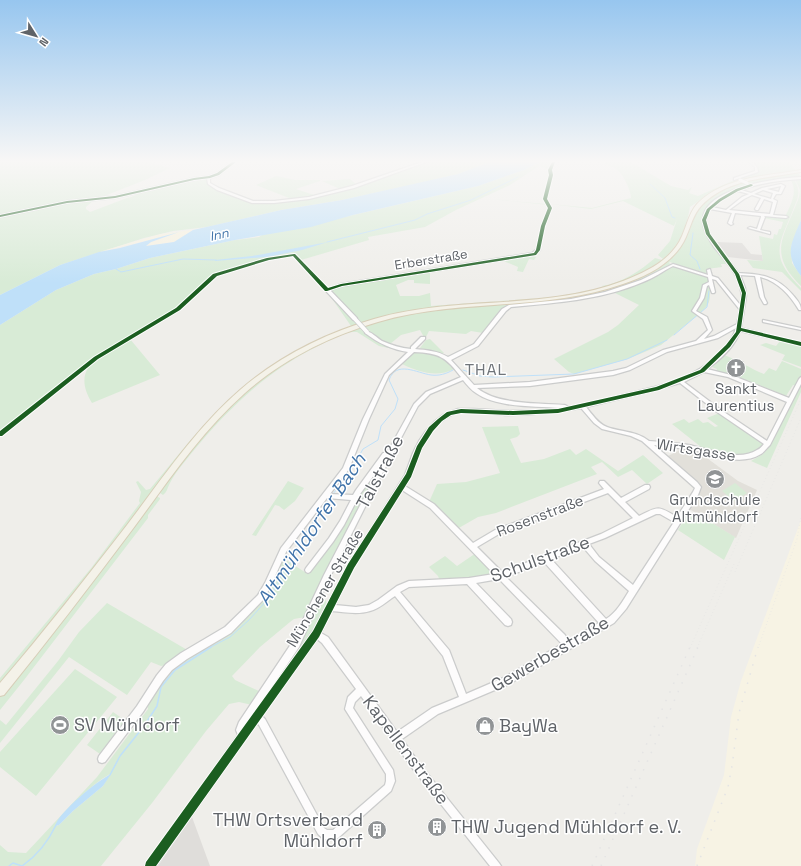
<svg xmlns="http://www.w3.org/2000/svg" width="801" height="866" font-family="'Space Grotesk',sans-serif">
<rect width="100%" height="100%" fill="#efeeea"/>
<!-- commercial -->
<path fill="#f7f3e4" d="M801,520V866H695L697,849L724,775L731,717L741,681Z"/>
<!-- industrial -->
<path fill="#dfddda" d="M717,242L742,243L751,254L762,255L763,261L728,257Z
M192,817L210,866H158Z"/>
<!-- education -->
<path fill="#e2e0da" d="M684,448L696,450L738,481L757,490L736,538L688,508L700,487V485L668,456Z"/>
<!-- green -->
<path fill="#d8ebd6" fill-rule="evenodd" d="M0,162H149L170,168L145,180L94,200L86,207V209L90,212L127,198C134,197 138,193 144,191C165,185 186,181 208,177L209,183L212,186L256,203C267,204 279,202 289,198L256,185L276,176L295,180H320V181L296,189L317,196L357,186L425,162H489L458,174L416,184L342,200L281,210L207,227L173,231L144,238L60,265L0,295Z
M540,162H552L549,170L551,175L545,199L549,205L490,199L545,204C539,195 551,180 547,169L539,166L510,185L456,210L425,227L368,237L369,240L301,260L296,255L291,254L249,264L213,276L177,309L97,357L0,434V325L56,290L94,274L116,269L150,258L235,240L259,237L262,235L319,223L478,186L524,170Z
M607,162H631L671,186L688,190L692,187L689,193L698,196L732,181H739L713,191L690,207C686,228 680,245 663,259L658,255L670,241L677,219L674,226L623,201L591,209L550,204L592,208L631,198C631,190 623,174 616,169C612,166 607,165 603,164Z
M751,162H788L796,171L742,180L737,179L758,171L757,167Z
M798,173L801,177C769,179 736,183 713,206C708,210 703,214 703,220C702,236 720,253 729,264H721L722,267L707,269V274L701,273L708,277L709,283L704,285L702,295L694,310L698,315L661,345L628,359L574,374L569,372L554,359L608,332L618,325L639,305L613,292L625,288L673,266L678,265L670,262L669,263L672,265C622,296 564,301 507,305L501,309L483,333L471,331L466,334L429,331L425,339L420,330L401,335L390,344L379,340L364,326C392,318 420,311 450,308C507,301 565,305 620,286C645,277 672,265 685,240C692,228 693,215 702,205C725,180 767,177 798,173Z
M801,178V220L791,247L792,263L801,276V286C766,252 785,236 799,197L800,190L795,179Z
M350,179L357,185L340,189L322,181Z
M790,179L795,181C800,190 799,196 795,205C780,244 767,254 801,288V291L782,272L753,268L747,260L763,261L759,236L773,239L774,234L777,235L779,229H781L783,222L764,218L765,216L785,217C790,206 799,191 790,179Z
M529,255L536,257L534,260L529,259L523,272L517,271L518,267L499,259Z
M655,258L662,260C644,273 625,281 603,287L602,286C622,283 640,271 655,258Z
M430,271V284L414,283V280H408L396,285L400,296H419L430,293L431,306L555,297L601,288L557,297L449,305L405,312L385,317L307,347L235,396L0,686V678L92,567L140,503L139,501L141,492L136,482L138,481L146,490L150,489C173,462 195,433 220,408C257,371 303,345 351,326L326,290L330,291L333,287Z
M709,284C711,299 711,304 699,314L696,310L706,285Z
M360,327C374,341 389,347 408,352L379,346L357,332H352C340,334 327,342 316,347C264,373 226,411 190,455C183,464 174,474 169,485C167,489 167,492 163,495L160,493C165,480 178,467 187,456C237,391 284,357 360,327Z
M130,339L160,375L92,403C69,365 103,355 130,339Z
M430,339L444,353L441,354L420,348L426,340Z
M780,341L801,345V367L782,360L785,355L760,345L766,343L776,346Z
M417,351C430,353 449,355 454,369C437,378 419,372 402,364L401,361L413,352Z
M724,355C738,360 751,369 764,374L769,368L776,371L782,361L801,369V376L796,386L793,385L786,396L747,380L746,382L715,372L717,369L712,367Z
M801,382V392L767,468L751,461L763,454L771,445Z
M717,414H720L765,444L755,452L745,456L728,455L701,447L672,424L684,419L689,423L698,419L703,423L708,422L715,427L718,426L707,418Z
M518,426L520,434L517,437L510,439L521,463L544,459L570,449L576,455L586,449L618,471L643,455L663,473L647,484L632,470L618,477L602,462L591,467L597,474L496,513L478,517L457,529L429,502L437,484L466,482L500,473L482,427Z
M385,458L366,492L365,491L362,495L364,496L305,617L294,619L290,622L260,647L232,676L235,680L261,692L252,705L239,702L229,704L206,731L152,803L101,866H0V845L8,852L26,853L97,777L148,709L147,702L167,671L254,607L281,557L308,574L333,540L355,500ZM110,774L103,786L73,811L59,825L55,826C71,805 88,787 110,774Z
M288,481L304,488L295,501L284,510L279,506L275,505L256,536L252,535Z
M735,483L747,493L734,501L722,491Z
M156,496L160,498V499L148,515V518L24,680L0,710V697L23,670Z
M688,514L704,518L735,537L724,560L678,530Z
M476,553L495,573L492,576L440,581L438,576L429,567L445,556L457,566Z
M324,597L328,606L310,636L288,665L286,664L313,608Z
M107,603L189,651L166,665L161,666L151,662L127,695L69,657L0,743V720L6,725L58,661L79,632Z
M75,669L117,697L36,796L0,767V752Z
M113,712L126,721L100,754L87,745Z"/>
<!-- sand -->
<path fill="#f6f1e1" d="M193,230L174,242L145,246L151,242L174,234L99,252L161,234Z"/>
<!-- water -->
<path fill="#bfe0f9" d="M489,162H540L524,170L478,186L353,215L311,227L235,240L150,258L116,269L94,274L56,290L0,325V295L60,265L99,252L120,248L179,232L151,242L146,246L174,242L193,230L281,210L342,200L458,174Z
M801,220V276C784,254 791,244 801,220Z
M328,242L302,250L267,257L215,261V260L252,256Z
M111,774L103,786L73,811L59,825L55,826C59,812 97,781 111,774Z"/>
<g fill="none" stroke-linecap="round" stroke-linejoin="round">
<!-- stream-far1 -->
<path stroke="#bfe0f9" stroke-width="1" d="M650,184L665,198L672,217L675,218
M693,233L690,255L697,261L700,269
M327,242L415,220L427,214L471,200L518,177
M116,269L121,272L183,259L216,260
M674,335L707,307L709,291
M463,370L480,376L493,377L574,374L627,359L667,340
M332,495L348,476L363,449L378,440L381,426L395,409L398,399L389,380C396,360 417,373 431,375C439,376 446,374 453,370
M209,648L230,637L249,620L268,599L296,553L301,540L330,498"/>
<!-- stream -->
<path stroke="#bfe0f9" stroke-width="1.5" d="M110,775L120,756L144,726L157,706L161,687L175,670L211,647
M9,866L13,863L22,866C38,855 48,842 56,825"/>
<defs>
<path id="minor" d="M232,162H235L219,175L210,178V183L219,188L253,201H274L309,197L352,186L422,162H426L354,188L309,199L274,203H252L217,190L208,184L207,178L194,180L115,198L67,203L0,217V215L67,201L115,196L194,178L209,176L217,173Z
M749,162C754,162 758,167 758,172L734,180V178L755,171V167Z
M801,177V179C781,180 760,183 741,190L751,193L762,188L781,184L785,186L781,194H776L773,199L777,201L773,215L786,216L788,217L786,218L764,216L765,217L760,230L770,232V234L748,228L750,227L757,229L761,217V216L735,213L732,223L733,224L731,225L728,223L732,213L710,209C694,228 729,258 738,273C761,274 776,276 792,294C796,299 801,303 801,310H799C790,295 777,281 760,277L764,297L767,303L766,304H764L760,297L755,276L740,275L745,288L746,296L741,328L801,343V345L740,331C735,346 720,360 707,369L731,375L789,398L799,379L801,377V384L770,445C767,448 764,452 761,454C741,466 718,456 697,451C683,448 669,447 654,445L697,482L701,487L698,495L626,609L614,623L570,649L509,684L438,714L402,739L419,763L499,863L501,866H490L413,769L361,696L355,702L353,708L393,770L395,781L391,791L338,838C331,842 323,840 318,834L259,725L257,723L156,866H145L147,863L238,735L236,730L239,722L293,641L324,575L380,467L360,494L344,525L333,542L310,572L308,573L306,572L305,570L306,568L329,538L340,521L351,500L327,498L286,552L270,587L264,599L231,633L187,659L172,670L163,681L143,712L105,762L102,763L99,762L98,759L99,756L137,706L157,675L166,664L181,653L225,627L258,595L265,583L281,548L343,468L363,419L385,374L408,352C393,350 378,343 365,333V331C371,331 377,338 382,341C391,345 401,348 411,349V347L421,337H425V339L415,349C427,350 438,351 448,357L474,344L502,309L509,305L571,299L605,292L641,280L673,264L708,275L707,270L710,269L712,276L718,278L741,306C745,279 729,266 714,247C710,241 706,235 704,228C692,189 776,178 801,177ZM781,186L779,192L767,189ZM763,190L773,193L771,199L754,194ZM738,191L749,194L742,197L726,210L712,207C719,199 728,195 738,191ZM752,195L761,198L755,209L756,210H758L764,199L773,202L770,214L729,210L744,199ZM673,266L708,277L709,282L703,285L700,298L692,311L703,319L708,330L696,341L663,350L626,368L613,371L530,382L474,385L451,360L478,346L506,311L511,307C556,303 601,300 643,282C654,278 663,271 673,266ZM712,279L716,280L740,310L737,324L714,336L704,339L712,330L707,317L696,311L704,298L707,286L709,285L712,293H714L715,292ZM736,328C733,338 727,346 720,353C694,379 664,385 630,393C609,398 588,404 567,407V406L565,405C540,403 497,405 477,388L530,386L613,375L630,370L667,352L718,338ZM414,352C439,353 446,357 461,377L426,392L414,404L387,453H383L356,490L353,495L330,494L349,469L369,419L389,375ZM704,372L728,377L787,402L767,441L721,410L684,382ZM463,380C467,385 471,390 476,393C497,408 536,406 561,408L545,410L509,411L474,409H458L450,412L443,415L434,422L426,431L419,441L413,453L405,475L349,564L313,631L259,706L299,647L329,579L373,491L418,406L430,394ZM680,383L717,412L764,444C762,446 760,449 757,450C739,462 709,449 689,445C676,443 662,442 649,441C637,431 621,432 607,427C598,424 592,414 586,407L652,391ZM581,408L594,423L602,429L631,436L642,441L695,488L693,492L677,517C658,506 659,506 639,516L625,502L649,489L650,487L649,485H645L621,498L604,481H600L599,483L604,489L495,530L473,543L434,504L405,486C415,469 418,449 430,433C436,425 444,418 453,414C470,409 488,414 505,415C531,415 556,413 581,408ZM402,490L430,508L494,574L469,578L409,581L397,586L378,600L369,605L356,607L335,605L353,568ZM608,493L633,518L601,534L502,572L477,547L499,534ZM656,514H660L674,522L633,585L599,557L589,544L605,538ZM583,547L595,561L629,591C623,601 616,613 606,619L551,559ZM544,562L599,623L568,641L565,635L506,577ZM499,579L559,641L562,644L503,678L466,694L449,650L400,592L409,587L467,584L505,625L508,626L511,625L512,622L511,619L476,583ZM395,596L443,656L459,697L432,708L397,732L328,637L321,633L331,611C344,612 358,615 370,611C379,609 387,601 395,596ZM317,639L322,643L356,689L348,697L345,709L386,774V781L385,785L333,830H327L324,828L265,719L262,716Z
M537,249L540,250L533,255L342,286L330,290L357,318V319L355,320H353L325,290L341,284L532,253Z
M763,320L801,328V330L763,322Z"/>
<path id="major" d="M801,170V172C767,178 727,179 702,205C693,214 691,226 686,237C675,262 648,276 623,284C543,312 458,298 378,322C330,336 282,360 245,393C200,433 167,483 132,530C90,586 48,641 4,695L0,696V683C44,632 85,579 127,525C162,479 196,428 240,390C278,357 326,333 374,319C455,295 544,311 623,281C646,272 672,260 682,236C687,225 689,213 697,204C723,177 766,176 801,170Z"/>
</defs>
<!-- minor casing -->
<use href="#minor" stroke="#cbcccc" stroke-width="2.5"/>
<!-- major casing -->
<use href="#major" stroke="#d7ceb8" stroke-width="2"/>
<!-- minor -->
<use href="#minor" fill="#fdfcfc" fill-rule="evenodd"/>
<!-- major -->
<use href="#major" fill="#f4f2e9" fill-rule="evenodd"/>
<!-- rail-far1 -->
<path stroke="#e4e4e4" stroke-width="1" stroke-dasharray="0.5 3" stroke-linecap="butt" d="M735,572L801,418
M690,648L801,399
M697,648L734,564
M758,648L797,539L801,517"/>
<!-- rail -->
<path stroke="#e4e4e4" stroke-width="1.5" stroke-dasharray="1.5 8" stroke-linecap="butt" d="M592,866L690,647
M601,866L698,647
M697,866L728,787L732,766L739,713L758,647"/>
<defs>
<path id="minor-bridge-far1" d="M740,180L747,183"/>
<path id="minor-bridge" d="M355,319L367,332"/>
</defs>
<!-- minor-bridge-far1 casing -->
<use href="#minor-bridge-far1" stroke="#cbcccc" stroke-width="4" stroke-linecap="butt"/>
<!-- minor-bridge casing -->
<use href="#minor-bridge" stroke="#cbcccc" stroke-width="5.5" stroke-linecap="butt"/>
<!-- minor-bridge-far1 -->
<use href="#minor-bridge-far1" stroke="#fdfcfc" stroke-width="3"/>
<!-- minor-bridge -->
<use href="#minor-bridge" stroke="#fdfcfc" stroke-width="4"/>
<defs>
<path id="cycleway" d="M232,162H236L219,175L210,178L194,180L115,198L67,203L0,217V215L67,201L115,196L194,178L209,176L217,173Z
M552,162H555L552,170L553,175L547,199L552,208L545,226L540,250L536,255L342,286L327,291H325L293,256L269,260L217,276L180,310L98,359L2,436H0V431L94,357L176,308L213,274L267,258L294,254H295L328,288L341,284L534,253L536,250L541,226L548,208L543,199L549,175L548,170Z
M751,184L753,185L752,186L738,191L721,201L710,210L706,220L710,234L739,274L746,293L741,328L801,342V346L741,331L730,347L704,372L659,390L558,413L513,415L461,413L451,415L442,421L433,431L422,448L411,477L354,568L319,637L156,866H145L146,862L313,631L348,564L406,474L417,446L429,427L438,419L447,412L461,409L513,411L558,409L656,387L700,370L726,345L736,332L742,293L735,274L706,234L702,220L707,209L719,199L736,189Z"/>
</defs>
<!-- cycleway casing -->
<use href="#cycleway" stroke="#fff" stroke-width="2"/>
<!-- cycleway -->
<use href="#cycleway" fill="#1b5e20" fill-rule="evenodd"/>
</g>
<!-- sky -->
<linearGradient id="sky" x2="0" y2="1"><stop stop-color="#97c6ef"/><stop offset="0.57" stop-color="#f8f7f6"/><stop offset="1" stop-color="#f8f7f6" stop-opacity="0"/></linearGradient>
<rect width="801" height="283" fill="url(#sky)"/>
<!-- icons -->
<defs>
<symbol id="church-disc" viewBox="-11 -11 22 22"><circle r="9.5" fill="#919496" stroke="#fff"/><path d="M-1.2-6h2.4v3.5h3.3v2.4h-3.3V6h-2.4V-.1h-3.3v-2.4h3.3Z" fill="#fff"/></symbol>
<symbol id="school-disc" viewBox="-11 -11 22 22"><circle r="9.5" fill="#919496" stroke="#fff"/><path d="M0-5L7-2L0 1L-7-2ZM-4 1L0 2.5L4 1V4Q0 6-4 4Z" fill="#fff"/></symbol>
<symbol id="stadium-disc" viewBox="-11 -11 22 22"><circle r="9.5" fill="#919496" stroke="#fff"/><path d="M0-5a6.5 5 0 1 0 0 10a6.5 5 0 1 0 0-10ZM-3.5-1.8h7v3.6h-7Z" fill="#fff"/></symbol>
<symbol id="shop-disc" viewBox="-11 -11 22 22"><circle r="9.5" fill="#919496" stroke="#fff"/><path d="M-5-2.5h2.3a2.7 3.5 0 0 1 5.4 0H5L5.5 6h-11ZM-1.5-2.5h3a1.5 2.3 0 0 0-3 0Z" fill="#fff"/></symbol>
<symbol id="building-disc" viewBox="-11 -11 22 22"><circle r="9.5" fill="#919496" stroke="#fff"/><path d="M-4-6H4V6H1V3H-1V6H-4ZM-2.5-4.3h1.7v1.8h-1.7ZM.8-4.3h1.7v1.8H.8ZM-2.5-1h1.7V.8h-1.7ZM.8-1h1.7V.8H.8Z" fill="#fff"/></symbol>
</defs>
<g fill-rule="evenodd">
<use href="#church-disc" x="725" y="357" width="22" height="22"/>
<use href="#school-disc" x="704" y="468" width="22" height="22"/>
<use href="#stadium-disc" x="49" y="714" width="22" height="22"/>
<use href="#shop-disc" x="474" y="715" width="22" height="22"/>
<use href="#building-disc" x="426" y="816" width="22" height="22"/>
<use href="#building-disc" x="366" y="819" width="22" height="22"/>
</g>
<g text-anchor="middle" stroke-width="3" stroke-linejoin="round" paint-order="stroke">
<!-- far-water labels -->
<g font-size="13" font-style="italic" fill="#4174aa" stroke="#fff">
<text transform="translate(219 234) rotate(-12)" y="5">Inn</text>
</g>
<!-- far-street labels -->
<g font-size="13" fill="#5f6368" stroke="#fff">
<text transform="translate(431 259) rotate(-9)" y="5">Erberstraße</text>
</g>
<!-- poi labels -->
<g font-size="15" fill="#5f6368" stroke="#fff">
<text x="736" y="394">Sankt<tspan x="736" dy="17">Laurentius</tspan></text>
<text x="715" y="505">Grundschule<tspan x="715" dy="17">Altmühldorf</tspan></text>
</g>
<!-- street labels -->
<g font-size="15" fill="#5f6368" stroke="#fff">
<text transform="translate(696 450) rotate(9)" y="5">Wirtsgasse</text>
<text transform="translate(540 516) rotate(-21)" y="5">Rosenstraße</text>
<text transform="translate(325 588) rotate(-59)" y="5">Münchener Straße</text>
</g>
<!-- neighbourhood labels -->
<g font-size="16" letter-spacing="1" fill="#70757a" stroke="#fff">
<text x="486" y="375">THAL</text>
</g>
<!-- near-street labels -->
<g font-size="18" fill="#5f6368" stroke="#fff">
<text transform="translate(380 472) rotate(-62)" y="6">Talstraße</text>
<text transform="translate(540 559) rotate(-20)" y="6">Schulstraße</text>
<text transform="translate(550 654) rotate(-30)" y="6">Gewerbestraße</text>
<text transform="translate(406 750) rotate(53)" y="6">Kapellenstraße</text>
</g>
<!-- near-poi labels -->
<g font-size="18" fill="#5f6368" stroke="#fff" text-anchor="start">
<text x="74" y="731">SV Mühldorf</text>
<text x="499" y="732">BayWa</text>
<text x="363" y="826" text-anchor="end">THW Ortsverband<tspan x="363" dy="21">Mühldorf</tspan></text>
<text x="451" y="833">THW Jugend Mühldorf e. V.</text>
</g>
<!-- near-water labels -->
<g font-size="19" font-style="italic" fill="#4174aa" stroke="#fff">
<text transform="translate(311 529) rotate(-56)" y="7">Altmühldorfer Bach</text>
</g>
</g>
<!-- north arrow -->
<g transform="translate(36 36) rotate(127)" stroke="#ffffff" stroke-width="3" paint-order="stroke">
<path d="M0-3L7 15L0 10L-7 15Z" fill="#5f6368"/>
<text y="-6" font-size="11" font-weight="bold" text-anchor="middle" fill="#5f6368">N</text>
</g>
</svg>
